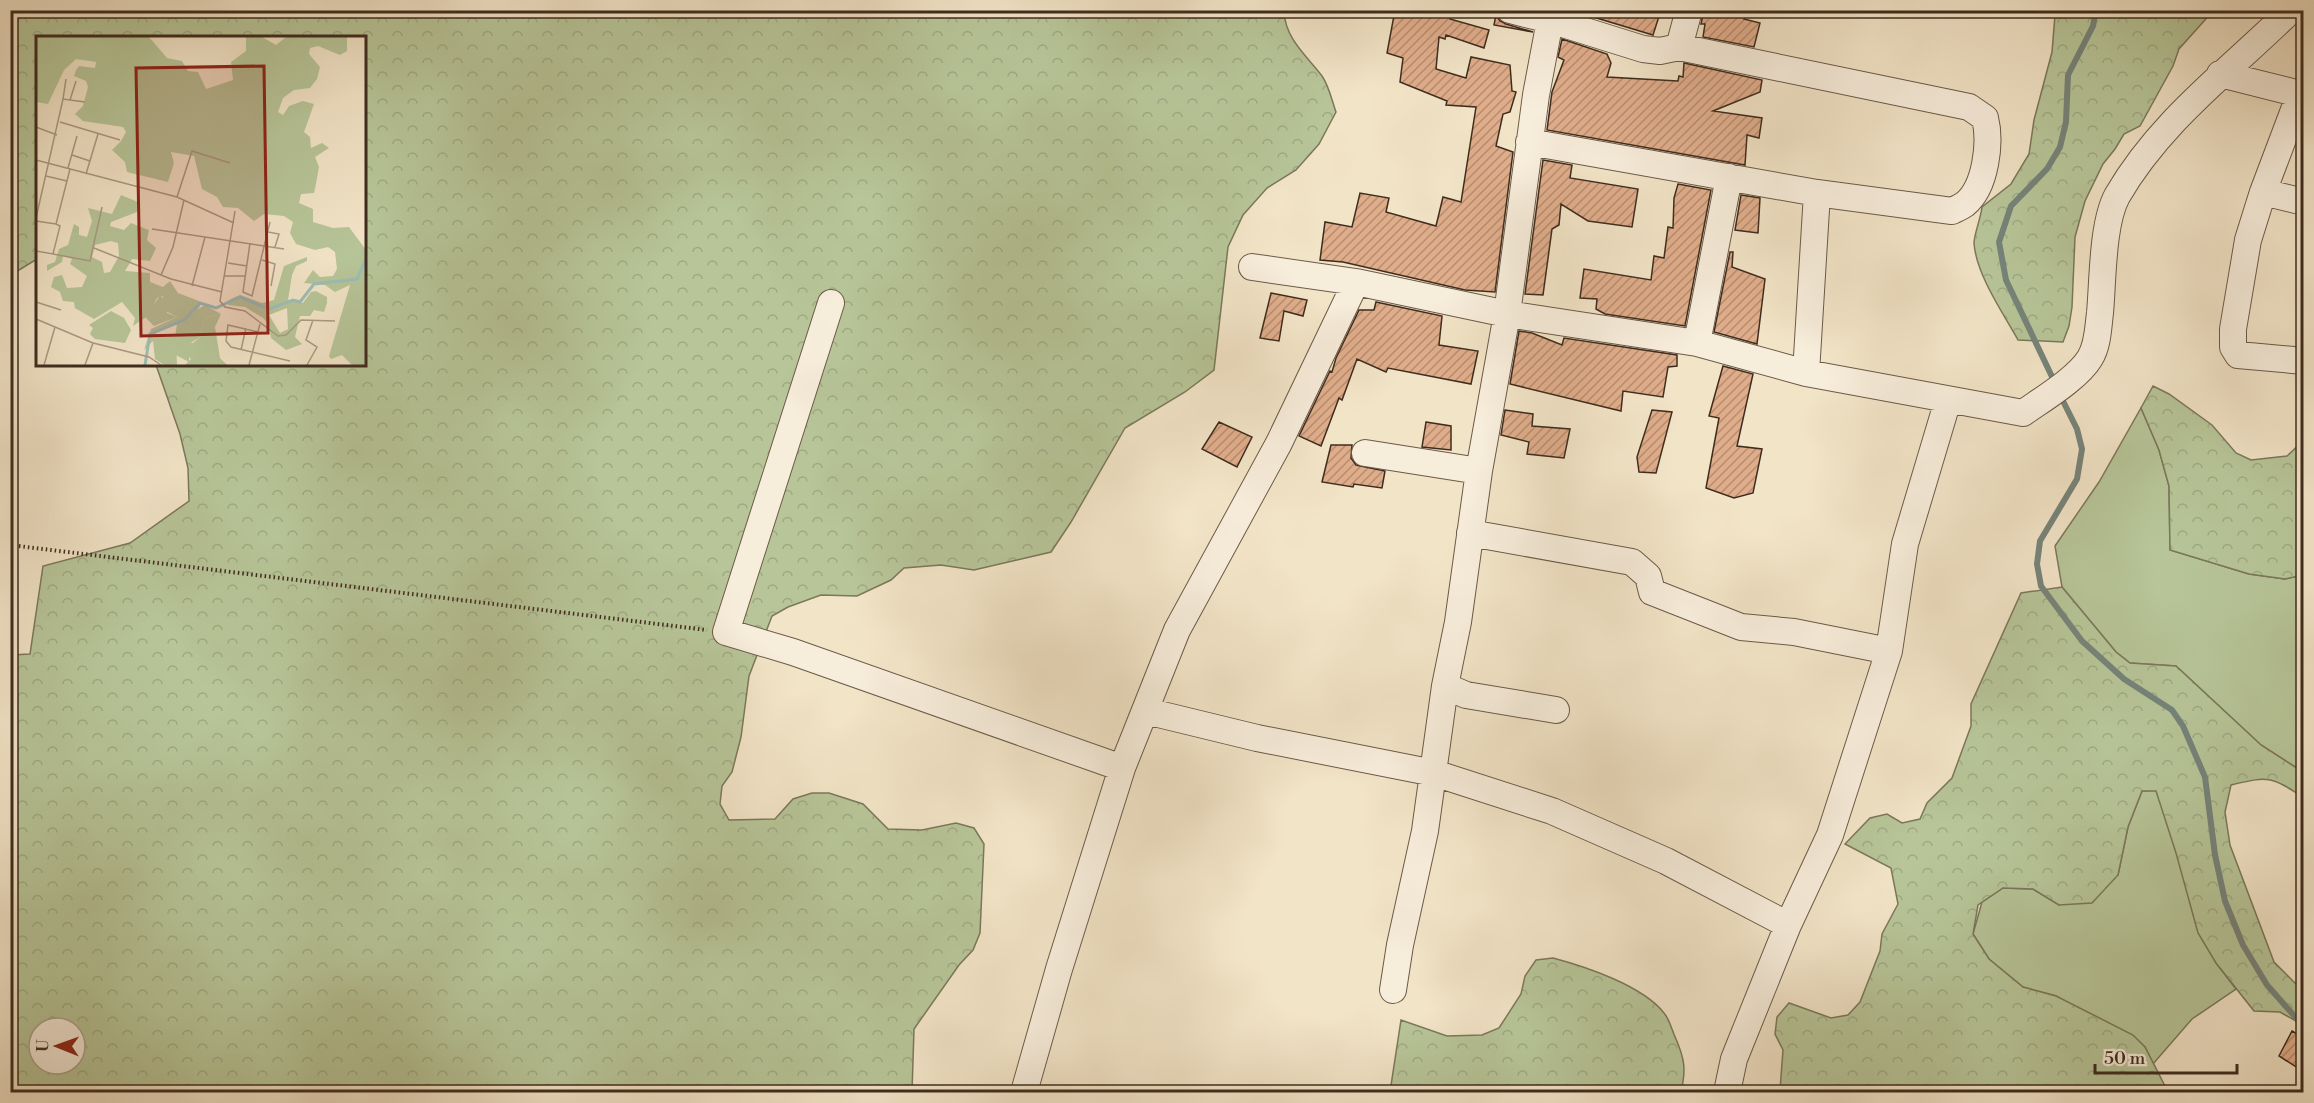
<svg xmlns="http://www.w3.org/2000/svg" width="2314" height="1103" font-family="'Libre Bodoni',serif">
<defs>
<pattern id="forest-crowns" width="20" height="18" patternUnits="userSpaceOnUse" patternTransform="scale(1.5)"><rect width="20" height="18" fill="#b7c598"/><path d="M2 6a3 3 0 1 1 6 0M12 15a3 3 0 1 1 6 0" fill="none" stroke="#9ea983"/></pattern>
<pattern id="building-hatch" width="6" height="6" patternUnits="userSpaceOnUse" patternTransform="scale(1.5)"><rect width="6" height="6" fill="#e0ad8b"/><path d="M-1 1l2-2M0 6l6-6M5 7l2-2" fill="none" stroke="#b78d71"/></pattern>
</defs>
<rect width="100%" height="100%" fill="#f2e4c7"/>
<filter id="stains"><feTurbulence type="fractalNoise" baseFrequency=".00333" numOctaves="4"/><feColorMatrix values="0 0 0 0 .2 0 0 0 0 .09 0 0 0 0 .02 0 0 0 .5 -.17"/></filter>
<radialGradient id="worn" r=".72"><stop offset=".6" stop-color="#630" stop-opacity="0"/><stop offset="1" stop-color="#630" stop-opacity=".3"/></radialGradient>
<!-- green -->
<path fill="#b7c598" stroke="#7b785b" stroke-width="1.5" d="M2141,408L2159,450L2169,486L2170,550L2249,574L2285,579L2303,575V772L2261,745L2176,666L2130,663L2116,652L2062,587L2055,546L2099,482Z
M2156,790L2216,963L2236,989L2192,1019L2153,1064L2145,1047L2056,996L2023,987L1989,959L1973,934L1982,902L2003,888L2033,889L2059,905L2118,875L2128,827L2142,791Z"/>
<!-- forest -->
<path fill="url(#forest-crowns)" stroke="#7b785b" stroke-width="1.5" fill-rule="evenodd" d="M11,11H1284C1285,39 1307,56 1322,76C1329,86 1332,101 1336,112L1319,144L1296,170L1267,188L1243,215L1228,247L1214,370L1185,392L1125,428L1071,522L1051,552L974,570L941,565L904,568L891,580L857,596L821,595L788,607L772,616L749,676L741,737L732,772L722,786L720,804L729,820L775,819L793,799L812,793H829L863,804L888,829L922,830L956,823L974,828L984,844L980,933L973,950L959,965L914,1029L912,1092H11V655L30,654L43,566L130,543L189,501L188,468L180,434L156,365L364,364V38H38L37,259L11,275ZM39,1028H75V1064H39Z
M2051,11H2213L2179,49L2173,66L2140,126L2124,134L2115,149L2103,164L2085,201L2075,237L2072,307L2069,326L2063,342L2018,340C2003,313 1976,274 1974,243C1974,235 1981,217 1982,207L2011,184L2029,154L2034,120L2052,52L2055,15Z
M2153,386L2169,394L2212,425L2236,453L2251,460L2287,456L2303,441V575L2285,579L2249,574L2170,550L2169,486L2159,450L2141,408Z
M2062,587L2116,652L2130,663L2176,666L2261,745L2303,772V797C2270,776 2269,776 2231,785L2225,812L2230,845L2274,962L2303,991V1025L2280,1012L2254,1011L2216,963L2198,933L2176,853L2156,791H2142L2128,827L2118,875L2092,903L2059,905L2033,889L2003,888L1978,905L1973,934L1989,959L2023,987L2056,996L2133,1035L2145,1047L2168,1092H1777L1780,1090L1783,1050L1775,1034L1777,1017L1789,1003L1831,1018L1848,1015L1860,1002L1880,951L1882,934L1898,904L1891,868L1845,844L1870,818L1887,814L1902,823L1920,819L1927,803L1952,778L1971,726V704L2021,593Z
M1553,958C1587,967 1643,986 1664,1013C1670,1020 1672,1031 1676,1039C1685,1060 1686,1070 1681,1092H1390L1401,1020L1447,1036L1482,1035L1499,1028L1521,994L1525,976L1536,960Z"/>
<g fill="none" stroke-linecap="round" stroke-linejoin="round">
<!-- stream -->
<path stroke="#76847a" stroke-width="6" d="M2055,383L2006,280L1999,242L2011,206L2047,169L2060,147L2066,122L2068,75L2093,26L2096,10
M2060,395L2077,429L2082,449L2077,479L2040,541L2037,564L2041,586L2082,641L2124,679L2172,710L2183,726L2205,777L2215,855L2225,901L2243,945L2267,985L2298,1020L2304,1023"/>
</g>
<!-- building -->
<path fill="url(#building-hatch)" stroke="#3f2c1e" stroke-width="1.5" d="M1395,10H1453L1450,19L1489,30L1484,48L1446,35L1445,39L1439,37L1436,69L1466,78L1471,57L1510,65L1512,91L1516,92L1510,112L1503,114L1496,146L1513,152L1495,292L1465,290L1343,262L1320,260L1325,222L1352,227L1360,193L1389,198L1386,212L1436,226L1443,197L1461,202L1476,107L1446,105L1447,101L1400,82L1403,58L1387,53Z
M1570,10H1661L1653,35Z
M1704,10H1748L1744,19L1760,23L1754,47L1703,37L1705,24H1701Z
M1496,15L1500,21L1506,24L1533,32L1494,25Z
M1562,39L1607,54L1611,63L1607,77L1678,81L1679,76L1683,77L1684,63L1762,80L1760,92L1713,111L1762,118L1759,138L1747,135L1745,165L1547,130L1552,92L1564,60L1558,57Z
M1543,160L1572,165L1570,178L1638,189L1632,227L1588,221L1561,204L1559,225L1552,229L1543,295L1525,294Z
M1678,184L1711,190L1685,326L1605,314L1596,309L1597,299L1580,298L1584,269L1651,280L1654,256L1664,258L1668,227L1673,228L1674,198Z
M1741,195L1760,198L1758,233L1735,230Z
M1730,252H1733L1732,267L1765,279L1757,344L1714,332Z
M1271,293L1307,300L1303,316L1284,311L1279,341L1260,338Z
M1376,302L1442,316L1439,345L1478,351L1471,384L1388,368L1386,372L1357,359L1342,400L1339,398L1321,446L1299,436L1330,371L1332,372L1336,358L1359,310H1374Z
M1519,331L1532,333L1562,345L1564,338L1677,355V366L1668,367L1663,397L1623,391L1621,411L1510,384Z
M1723,366L1753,374L1737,446L1762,449L1753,493L1734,498L1706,488L1719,418L1709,416Z
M1505,410L1533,414L1532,426L1570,429L1564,458L1527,454L1529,442L1501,435Z
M1652,410L1672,412L1656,473L1639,472L1637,457Z
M1219,422L1252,437L1237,467L1202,449Z
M1426,422L1451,426V450L1422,447Z
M1331,445H1352L1351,458L1356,465L1385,471L1382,488L1354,484L1353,487L1322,482Z
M2292,1031L2304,1038V1072L2279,1056Z"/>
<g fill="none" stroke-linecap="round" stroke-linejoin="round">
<defs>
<path id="minor" d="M1510,10L1550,20L1643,49L1660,51L1679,47L1969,107L1985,118C1991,142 1986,187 1965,204C1961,207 1956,209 1952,211L1817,193L1529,142
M1679,47L1689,10
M2220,74L2304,95
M2300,94L2263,192L2248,240L2233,329V347L2238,355L2304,361
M2263,192L2304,202
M1252,267L1356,282L1507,314L1697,343L1806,373L2023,413C2043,399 2078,378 2090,358C2098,345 2098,328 2100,313C2103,281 2102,224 2117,196C2160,121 2230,70 2291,10
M831,303L726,632L793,652L1122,768
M1697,343L1729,177
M1806,373L1817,193
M1365,453L1479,471
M1470,533L1632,562L1648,576L1652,592L1741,627L1794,632L1889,651
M1445,686L1466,695L1556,710
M1146,711L1257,738L1434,773L1552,811L1666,861L1788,925
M1393,990L1400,945L1425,831L1445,686L1458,622L1479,471L1507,314L1536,95L1552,10
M1024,1092L1059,969L1122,768L1177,630L1279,443L1356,282
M1727,1092L1734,1059L1788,925L1830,835L1889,651L1905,544L1948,400"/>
</defs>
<!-- minor casing -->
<use href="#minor" stroke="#6c5a48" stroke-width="28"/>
<!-- path -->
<path stroke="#3f2c1e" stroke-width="4" stroke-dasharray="1.5 3" stroke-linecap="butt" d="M10,545L707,630"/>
<!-- minor -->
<use href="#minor" stroke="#f7eddb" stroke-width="26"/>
</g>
<!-- overview -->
<g transform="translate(36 36)">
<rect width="330" height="330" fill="#f2e4c7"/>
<path d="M124,260L129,263L131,277L141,281L118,290L109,281ZM169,269L185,278L169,282L164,301L145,313L153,318V326L138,318L140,305L157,276Z" fill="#b7c598"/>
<path d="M0,1H113L131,22L146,25L152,35L162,36L170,53L197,44L195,26L210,15V1H226L240,9L250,1H311V15L304,19L282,10L274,12L273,18L284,31L281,43L274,52L258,54L247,62L242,76L247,79L253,70L267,65L278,68L268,96L274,101L275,112L286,107L293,112L279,121L283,131L279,153L278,157L265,158L263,167L277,173V186L297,192L313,191L330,214V329H316L306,319L295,323L293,320L314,249L299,256L289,249L268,247L277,234L284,241L297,240L301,233L299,216L292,211L279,214L260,208L254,197L257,186L248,180L228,178L218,185L202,172L187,171L181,161L166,153L158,120L135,116L138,127L132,146L91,136L89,126L76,114L85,105L90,96L87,91L47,85L39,78L47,70L52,51L50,45L38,40L40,34L43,30L59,32L60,26L40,23L28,34L12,68L0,66ZM85,159L102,166L101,176L75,186L74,190L88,194L95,187L113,194L111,204L120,212L114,225L96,223L89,235L114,237V246L127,251L134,245L142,257L163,265L164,270L140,305L141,329H128L119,323L117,305L108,314L115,293L141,281L128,274L127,260L121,262L113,279L97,290L99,282L86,266L58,283L39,272L38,266L27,265L24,256L15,251L18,241L26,239L31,252L46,251L51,240L34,228L36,223L27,220L26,226L11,235V229L19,226L23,213L32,209L38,188L43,191V199L51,201L56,185L52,172L76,178ZM75,205L82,207L83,220L74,236L68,237L66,226L56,221L59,209ZM135,289H141L139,300L118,301L121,295ZM271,221V225L260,230L256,239L252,264L267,267L275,256L280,255L291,261V267L288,276L278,274L274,280H264L259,301L266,308L250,314L235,302L233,288L227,282L209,271L192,269L193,264L204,259L226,267L238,264L248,230ZM251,272L252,293L244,297L233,279ZM185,278L179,291L184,322L191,329H149L155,323L145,313L147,306L157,307L164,301L169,282Z" fill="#b7c598" fill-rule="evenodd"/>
<path d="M75,275L88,282L95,294L89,307L59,303L54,298L57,292L53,289Z" fill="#b7c598"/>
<path fill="none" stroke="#9bbeb8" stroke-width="3" d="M109,329L114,298L148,284L164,267L180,272L204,261L233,273L257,264L264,266L278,248L321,243L330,223"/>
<path fill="none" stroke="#aa9a83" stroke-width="1.5" d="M27,63L30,43M34,64L40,45M24,86L84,104M0,91L21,99M36,119L54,125M0,124L141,161L198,187M32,132L41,100M50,138L62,98M10,140L31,145M141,161L156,115L194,127M199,175L184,265L189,271L209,275L242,300L250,299L265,284L299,285M0,182L27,63L49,66M0,185L20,188M116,193L248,213M232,196L243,198L239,211M214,207L207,256L216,260L234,186M58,212L135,243L186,256M0,215L17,218L24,190L20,188L34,133M17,218L54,225L66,171M226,224L239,228L235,250M192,227L211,230M125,239L137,211L148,164M188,240H209M156,250L169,201M0,266L25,274M0,283L57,307M222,296L192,289L190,305L195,311L254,325M205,314L210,292M8,329L19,291M49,329L57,307L113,321L125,329M213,329L224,288M271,329L281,311L270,304L277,284"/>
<path fill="#8f2418" fill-opacity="0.15" stroke="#8f2418" stroke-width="3" d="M228,30L232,297L105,300L100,32Z"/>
<rect width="330" height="330" fill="none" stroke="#3f2c1e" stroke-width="3"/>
</g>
<!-- margin -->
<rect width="2314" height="1103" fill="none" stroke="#f2e4c7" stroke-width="36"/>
<rect x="12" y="12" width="2290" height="1079" fill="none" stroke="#3f2c1e" stroke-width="3"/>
<rect x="18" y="18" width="2278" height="1067" fill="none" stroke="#3f2c1e" stroke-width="1.5"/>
<!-- north arrow -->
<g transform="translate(57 1046) rotate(271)"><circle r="28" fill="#f7eddb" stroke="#ada08f" stroke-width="1.5"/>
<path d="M0-4.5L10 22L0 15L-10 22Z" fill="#8f2418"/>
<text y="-9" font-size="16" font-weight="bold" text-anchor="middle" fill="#3f2c1e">U</text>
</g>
<!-- scale -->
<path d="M2095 1064v9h142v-9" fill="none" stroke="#3f2c1e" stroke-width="3"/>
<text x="2104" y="1064" font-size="18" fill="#3f2c1e" stroke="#f7eddb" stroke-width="4.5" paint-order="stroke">50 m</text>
<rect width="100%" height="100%" filter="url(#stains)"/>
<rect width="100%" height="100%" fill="url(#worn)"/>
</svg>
